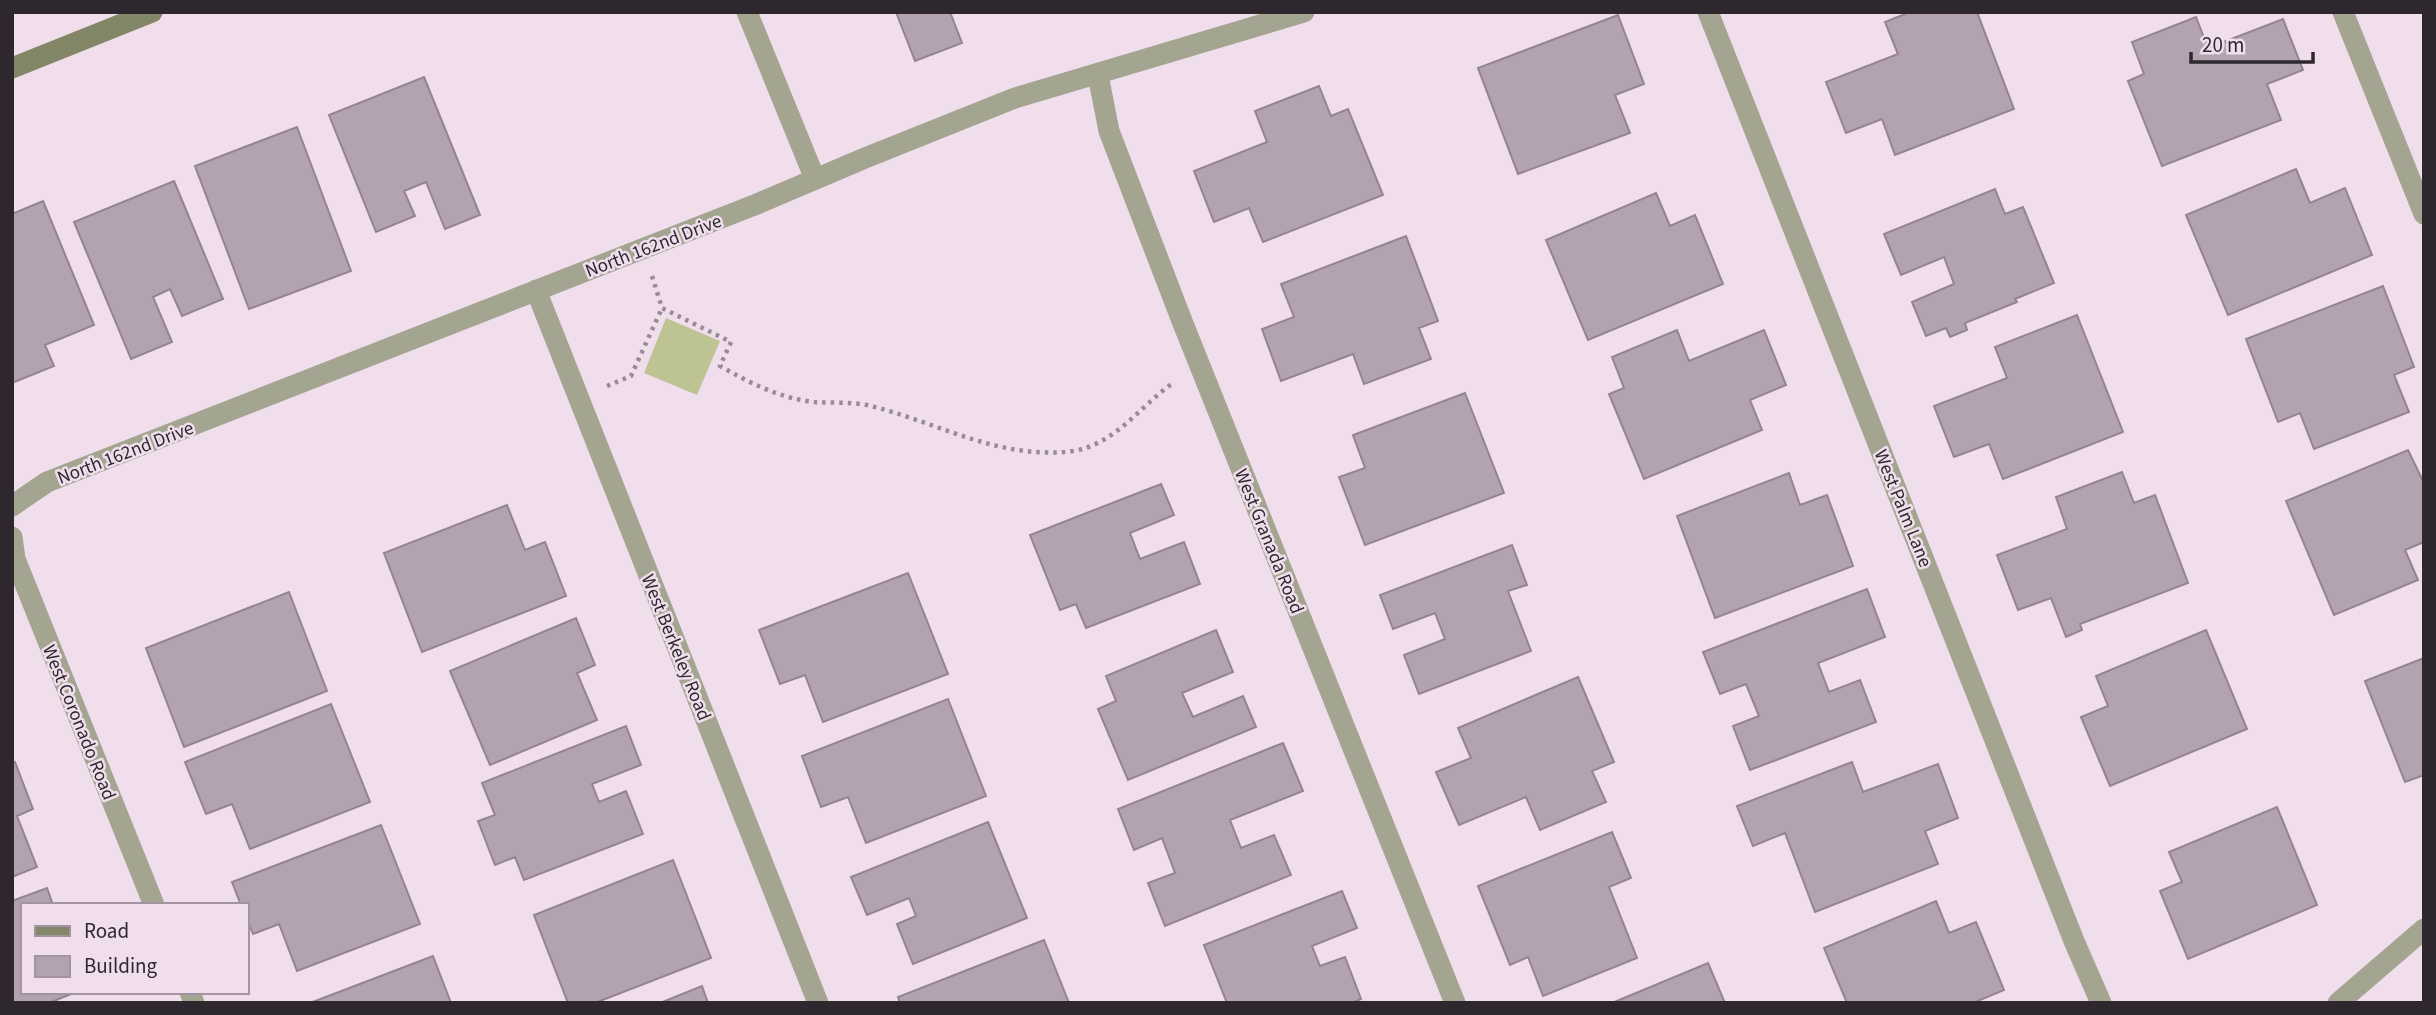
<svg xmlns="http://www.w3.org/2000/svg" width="2436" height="1015" font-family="'Source Sans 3',sans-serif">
<rect width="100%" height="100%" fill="#f0deed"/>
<!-- green -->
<path fill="#bec393" d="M666,318L720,341L697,395L644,373Z"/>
<!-- building -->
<path fill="#b3a2b0" stroke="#948492" stroke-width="2" d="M896,12H950L962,43L915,61Z
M1910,12H1977L2014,109L1895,155L1882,119L1846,133L1826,82L1898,54L1885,22Z
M1618,15L1644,84L1615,95L1630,133L1518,174L1478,68Z
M2196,17L2208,48L2283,19L2303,70L2267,84L2281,120L2162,166L2128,81L2144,74L2132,42Z
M424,77L480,215L445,229L426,182L404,191L415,216L376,232L329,115Z
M1319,86L1331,116L1348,109L1383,195L1263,242L1249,208L1214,222L1194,171L1267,142L1255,111Z
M297,127L351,271L249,309L195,166Z
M2296,169L2310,203L2345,188L2372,255L2228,315L2186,215Z
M174,181L223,299L182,316L170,289L153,297L172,342L131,359L74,222Z
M1995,189L2005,214L2023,207L2054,283L2015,299L2017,302L1965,323L1967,330L1950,337L1946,328L1926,336L1912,302L1954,284L1944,257L1901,275L1884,234Z
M1656,193L1670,226L1695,215L1723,284L1588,340L1546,240Z
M43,201L94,325L45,345L54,366L12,383V214Z
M1406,236L1438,321L1419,328L1431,359L1364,384L1353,354L1281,381L1262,329L1294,317L1281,284Z
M2383,286L2414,367L2394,375L2409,412L2314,449L2300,413L2278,422L2246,339Z
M2077,315L2123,432L2003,479L1989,444L1954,457L1934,406L2007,378L1995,347Z
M1677,330L1689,361L1764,330L1786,385L1750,400L1762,430L1644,479L1609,394L1624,388L1612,357Z
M1465,393L1504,493L1365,545L1339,477L1365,468L1353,435Z
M2408,450L2424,483V542L2405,550L2418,580L2334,615L2286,501Z
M2122,472L2134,503L2155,495L2188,583L2080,624L2082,630L2066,637L2051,598L2018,610L1997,555L2067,529L2056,497Z
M1789,473L1800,505L1827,495L1853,566L1715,618L1677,516Z
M1161,484L1174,515L1130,533L1140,559L1184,542L1200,584L1086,628L1076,604L1060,610L1030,535Z
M507,505L525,550L545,542L566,596L422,652L384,553Z
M1512,545L1527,585L1508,591L1531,651L1419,694L1404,655L1445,639L1435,613L1393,629L1380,595Z
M908,573L948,674L823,722L805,675L780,684L759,630Z
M1867,589L1885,637L1818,663L1829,692L1860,680L1876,722L1750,770L1733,726L1759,716L1746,684L1720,694L1703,652Z
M289,592L327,691L184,747L146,648Z
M576,618L595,665L577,673L597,720L490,765L450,671Z
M1216,630L1233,672L1182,693L1193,717L1243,696L1256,727L1128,780L1098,709L1116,701L1106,676Z
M2206,630L2247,729L2110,786L2081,717L2108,706L2096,676Z
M2424,658V775L2405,782L2365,681Z
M1578,677L1614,762L1592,771L1606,802L1540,830L1526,797L1459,825L1436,772L1471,758L1458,728Z
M948,699L986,796L866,843L848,797L821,807L802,756Z
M331,704L370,802L250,849L232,804L206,814L185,762Z
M626,726L641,765L592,784L599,802L626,791L643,834L524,880L515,857L495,865L478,821L495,815L482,783Z
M1283,743L1303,791L1230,820L1241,848L1274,835L1291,875L1165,926L1148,883L1175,873L1162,838L1134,850L1118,809Z
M15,762L33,809L17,816L37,867L12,877V763Z
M1852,762L1863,792L1938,764L1958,818L1925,831L1938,864L1815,912L1785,833L1753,846L1737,806Z
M2277,807L2317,905L2188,959L2160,891L2182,882L2169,852Z
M988,822L1027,918L913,964L897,924L916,916L909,898L867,915L851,877Z
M381,825L420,924L297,971L279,924L253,934L247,919V905H241L232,882Z
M1612,832L1631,878L1609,887L1637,958L1543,996L1528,957L1510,965L1478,886Z
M673,860L711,958L595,1003H568L534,915Z
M47,888L53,905H23V992H76L49,1003H12V901Z
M1342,891L1357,928L1312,946L1320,966L1345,957L1361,999L1352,1003H1227L1204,945Z
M1936,901L1949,933L1976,922L2004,990L1973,1003H1847L1824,948Z
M1044,940L1069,1003H900L898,997Z
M433,956L451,1003H310Z
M1708,963L1725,1003H1612Z
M702,986L708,1003H660Z"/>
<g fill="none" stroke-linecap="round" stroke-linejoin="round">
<!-- path -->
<path stroke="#988b96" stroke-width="4.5" stroke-dasharray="3.5 5" stroke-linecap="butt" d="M652,276L662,308L731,342L720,366C750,383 779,398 814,402C831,403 850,402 867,405C935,421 1000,461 1073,451C1116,444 1140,406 1173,383
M607,386L631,376L662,308"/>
<!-- street -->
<path stroke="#a3a590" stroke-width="21" d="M747,12L815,179
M1708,12L2074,941L2101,1003
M2343,12L2424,214
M1098,75L1109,131L1182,321L1455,1003
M536,290L818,1003
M12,506L47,482L757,204L865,158L1015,98L1304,12
M12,537L15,559L154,905
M190,992L194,1003
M2338,1003L2424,929"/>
<!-- secondary -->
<path stroke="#838767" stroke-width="21" d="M12,68L152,12"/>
</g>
<g text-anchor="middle" stroke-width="5" stroke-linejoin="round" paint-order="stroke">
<!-- street labels -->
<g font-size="19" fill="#2e282e" stroke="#f0deed">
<text transform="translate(653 245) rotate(-21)" y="7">North 162nd Drive</text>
<text transform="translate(125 452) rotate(-21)" y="7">North 162nd Drive</text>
<text transform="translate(1904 508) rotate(68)" y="7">West Palm Lane</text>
<text transform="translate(1270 541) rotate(68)" y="7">West Granada Road</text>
<text transform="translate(677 647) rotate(68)" y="7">West Berkeley Road</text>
<text transform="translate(80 722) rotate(68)" y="7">West Coronado Road</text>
</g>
</g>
<!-- border -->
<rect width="2436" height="1015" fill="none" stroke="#2e282e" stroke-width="28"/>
<!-- legend -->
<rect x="21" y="903" width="228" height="91" fill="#f0deed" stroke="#a295a1" stroke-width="2"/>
<rect x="35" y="926" width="35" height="10" fill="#838767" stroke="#a295a1" stroke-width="2"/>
<text x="84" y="938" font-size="21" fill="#2e282e">Road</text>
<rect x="35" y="956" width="35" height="21" fill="#b3a2b0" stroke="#a295a1" stroke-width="2"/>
<text x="84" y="973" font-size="21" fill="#2e282e">Building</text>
<!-- scale -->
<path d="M2191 52v10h122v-10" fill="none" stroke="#2e282e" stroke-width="3.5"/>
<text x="2202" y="52" font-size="21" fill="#2e282e" stroke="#f0deed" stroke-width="5" paint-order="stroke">20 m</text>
</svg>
